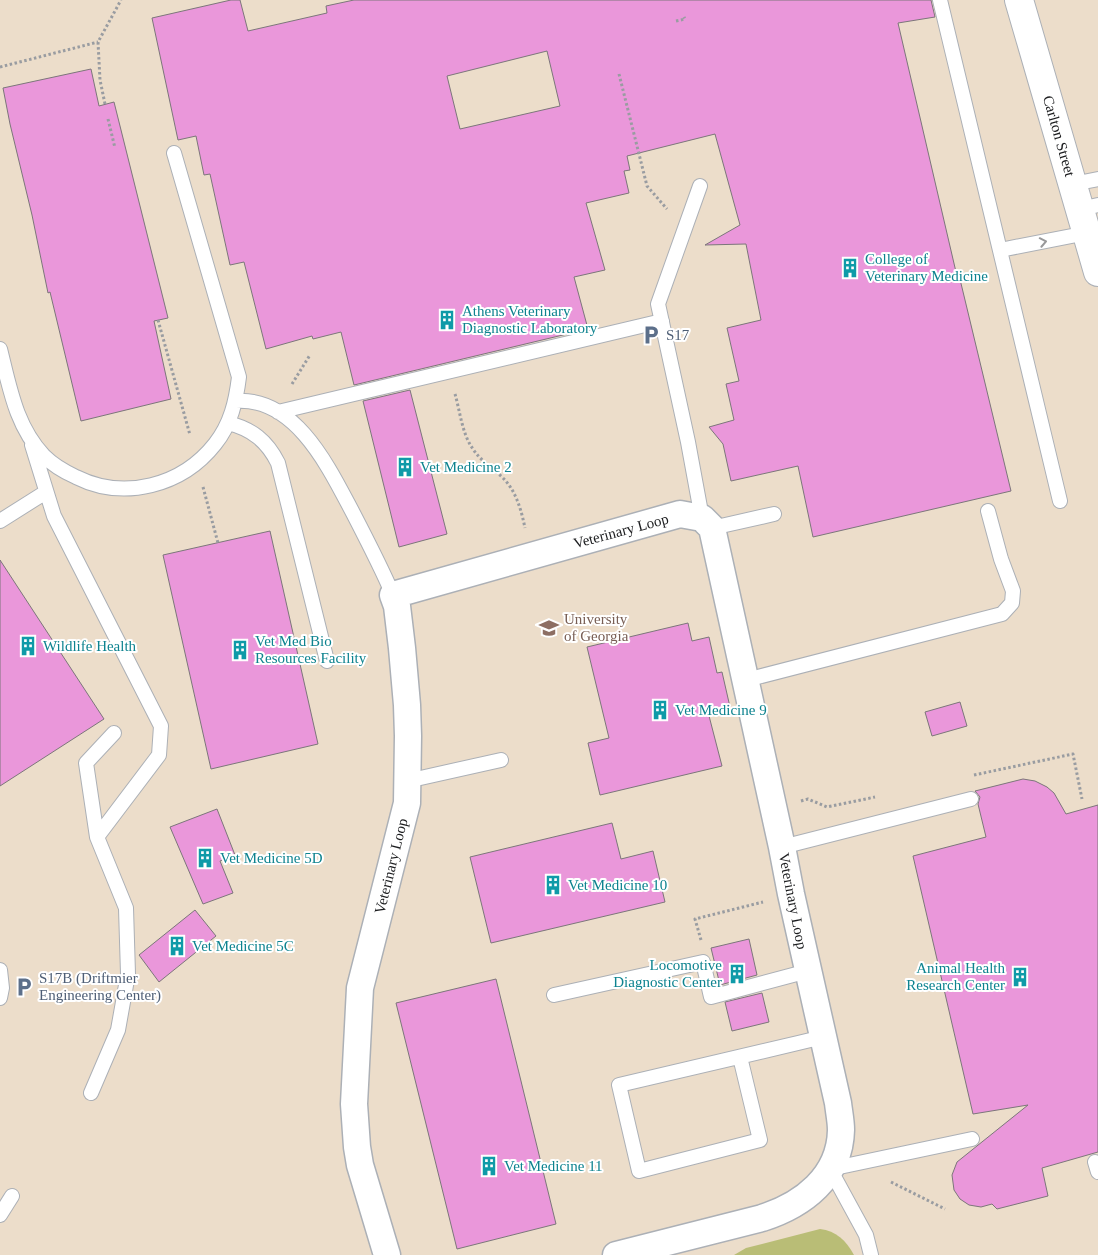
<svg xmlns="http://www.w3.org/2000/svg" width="1098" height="1255" font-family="'Times New Roman',serif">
<rect width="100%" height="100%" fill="#e6e9f0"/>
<!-- education -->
<path fill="#ecddca" d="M0,0H1098V1255H0Z"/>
<!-- green -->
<path fill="#b9bd76" d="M820,1229C836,1231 846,1240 854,1255H734L746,1248Z"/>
<!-- building -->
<path fill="#ea97da" stroke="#7c767a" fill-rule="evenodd" d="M231,0H240L248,31L327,13L326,6L354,0H931L935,17L898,23L956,272L958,271L1011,491L813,537L798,466L731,481L723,444L709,427L734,420L726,384L739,381L727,328L761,320L746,244L705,245L740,225L715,134L627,156L630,170L624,171L629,193L586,203L605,270L574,277L588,329L354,385L341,332L313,339L312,336L266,349L244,262L230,265L210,174L204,175L196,136L178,140L152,18ZM547,51L560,106L460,129L447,76Z
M91,69L99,106L114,102L168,318L154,321L171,399L81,421L50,292L48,293L32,215L10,124L3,88Z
M410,390L447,534L399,547L363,401Z
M270,531L318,744L211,769L163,555Z
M0,560L104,719L0,786Z
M688,623L692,641L709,637L717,673L722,672L730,707L708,712L722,766L600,795L588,743L609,738L587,647Z
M960,702L967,726L932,736L925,712Z
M1023,779L1035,781L1047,787L1054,793L1066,814L1098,805V1152L1042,1168L1048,1196L997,1209L992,1204L981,1207L969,1205L960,1199L954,1190L952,1175L957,1162L1028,1105L973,1114L913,856L986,837L978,804L980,797L975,791Z
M217,809L235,855L220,861L233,893L203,904L170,827Z
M612,823L621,859L653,851L665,902L491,943L470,857Z
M195,910L216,936L159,982L139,955Z
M749,939L757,975L720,985L711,948Z
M496,979L556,1224L457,1249L396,1003Z
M762,993L769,1022L732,1031L725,1002Z"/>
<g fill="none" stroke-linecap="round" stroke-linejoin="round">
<defs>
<path id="service" d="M940,0L1060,501
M1073,184L1098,179
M700,186L658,304L688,442L702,518
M1080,209L1098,205
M1000,250L1087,233
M0,349C10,389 16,426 44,456C53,465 65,472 76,477C124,501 182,486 215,444C231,424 236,401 239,377L174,153
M236,401C296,397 329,468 353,513C367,540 381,567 393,595
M278,412L662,321
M228,423C252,429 267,441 278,463L327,661
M32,445L54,516L161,726L159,755L97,837L86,763L114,733
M0,521L46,492
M712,528L774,514
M746,680L1002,614L1012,603L1013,591L1001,559L988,511
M407,781L501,760
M782,847L971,799
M0,970L2,988L0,998
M554,995L703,962L711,997L808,971
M740,1057L760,1140L639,1171L619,1085L798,1043L823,1037
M91,1093L118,1030L128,974L126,908L97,837
M1095,1162L1098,1172
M0,1215L12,1196
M871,1255L866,1235L830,1169L972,1139"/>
<path id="minor" d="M387,1255L360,1165L357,1147L354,1104L360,988L407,803L408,736L407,705L402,648L397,606L393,595L680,514L702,518L712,528L782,847L791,894L838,1103C839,1112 841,1121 841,1130C840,1177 803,1205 762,1218L616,1255"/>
<path id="tertiary" d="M1019,0L1098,272"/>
</defs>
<!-- service casing -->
<use href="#service" stroke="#acb0b6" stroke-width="16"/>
<!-- minor casing -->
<use href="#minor" stroke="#acb0b6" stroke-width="29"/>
<!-- tertiary casing -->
<use href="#tertiary" stroke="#acb0b6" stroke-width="30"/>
<!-- path -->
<path stroke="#999ca1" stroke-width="3" stroke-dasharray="2.5 2.5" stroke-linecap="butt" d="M676,21L685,19L684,17
M0,67L98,42
M619,74L647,186L667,209
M105,104L100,80L98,42L121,0
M108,119L115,148
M158,320L190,435
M292,384L310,355
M455,394C460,411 462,434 473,449C480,460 491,467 501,476C516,490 521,509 525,528
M203,487L218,543
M974,775L1073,754L1082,799
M801,801L808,799L827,807L875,797
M701,940L695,919L763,902
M891,1182L945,1209"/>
<!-- service -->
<use href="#service" stroke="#fff" stroke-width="14"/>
<!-- minor -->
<use href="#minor" stroke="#fff" stroke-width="26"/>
<!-- tertiary -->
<use href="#tertiary" stroke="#fff" stroke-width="28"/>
</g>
<!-- one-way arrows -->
<defs><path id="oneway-chevron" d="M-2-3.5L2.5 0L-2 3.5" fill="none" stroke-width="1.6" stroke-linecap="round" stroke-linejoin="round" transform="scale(1.25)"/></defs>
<use stroke="#99999a" href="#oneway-chevron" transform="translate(1043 242) rotate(-11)"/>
<!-- icons -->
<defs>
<symbol id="building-bare" viewBox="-9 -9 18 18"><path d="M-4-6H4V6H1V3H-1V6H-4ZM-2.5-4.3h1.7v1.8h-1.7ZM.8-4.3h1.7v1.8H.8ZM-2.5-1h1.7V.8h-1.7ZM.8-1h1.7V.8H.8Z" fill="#0f9aa8" stroke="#fff" stroke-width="2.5" paint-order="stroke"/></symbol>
<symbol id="parking-bare" viewBox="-9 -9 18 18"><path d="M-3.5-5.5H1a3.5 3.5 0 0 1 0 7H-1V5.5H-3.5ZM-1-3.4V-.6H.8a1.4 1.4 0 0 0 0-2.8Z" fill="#5c6f8a" stroke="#fff" stroke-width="2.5" paint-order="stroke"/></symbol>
<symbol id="university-bare" viewBox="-9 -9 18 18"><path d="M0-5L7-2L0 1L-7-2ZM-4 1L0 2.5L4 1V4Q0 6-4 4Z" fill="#8d6e63" stroke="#fff" stroke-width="2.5" paint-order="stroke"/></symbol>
</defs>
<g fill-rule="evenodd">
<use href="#building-bare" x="836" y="254" width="28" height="28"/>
<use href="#building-bare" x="433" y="306" width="28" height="28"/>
<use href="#parking-bare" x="637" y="321" width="28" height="28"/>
<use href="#building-bare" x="391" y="453" width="28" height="28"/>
<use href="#university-bare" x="535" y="614" width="28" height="28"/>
<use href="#building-bare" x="14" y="632" width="28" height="28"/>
<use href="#building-bare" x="226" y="636" width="28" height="28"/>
<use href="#building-bare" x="646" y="696" width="28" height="28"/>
<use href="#building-bare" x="191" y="844" width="28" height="28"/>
<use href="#building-bare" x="539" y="871" width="28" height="28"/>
<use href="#building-bare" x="163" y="932" width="28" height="28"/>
<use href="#building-bare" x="723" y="960" width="28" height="28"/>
<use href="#building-bare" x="1006" y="963" width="28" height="28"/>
<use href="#parking-bare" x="10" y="973" width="28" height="28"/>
<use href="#building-bare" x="475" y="1152" width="28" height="28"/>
</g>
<g text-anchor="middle" stroke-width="4" stroke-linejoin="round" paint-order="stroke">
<!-- street labels -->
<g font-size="15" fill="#1c1d1f" stroke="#fff">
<text transform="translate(1059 136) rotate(74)" y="5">Carlton Street</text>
<text transform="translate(621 531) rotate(-15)" y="5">Veterinary Loop</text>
<text transform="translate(391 866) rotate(-76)" y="5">Veterinary Loop</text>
<text transform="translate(793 901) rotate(79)" y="5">Veterinary Loop</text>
</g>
<!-- culture labels -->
<g font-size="15" fill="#0d838f" stroke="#fff" text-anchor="start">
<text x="865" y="264">College of<tspan x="865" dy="17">Veterinary Medicine</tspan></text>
<text x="462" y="316">Athens Veterinary<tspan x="462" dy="17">Diagnostic Laboratory</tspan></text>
<text x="420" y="472">Vet Medicine 2</text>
<text x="255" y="646">Vet Med Bio<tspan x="255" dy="17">Resources Facility</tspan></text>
<text x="43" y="651">Wildlife Health</text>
<text x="675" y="715">Vet Medicine 9</text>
<text x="220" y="863">Vet Medicine 5D</text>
<text x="568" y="890">Vet Medicine 10</text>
<text x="192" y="951">Vet Medicine 5C</text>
<text x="722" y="970" text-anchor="end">Locomotive<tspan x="722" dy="17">Diagnostic Center</tspan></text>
<text x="1005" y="973" text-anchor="end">Animal Health<tspan x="1005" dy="17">Research Center</tspan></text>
<text x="504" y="1171">Vet Medicine 11</text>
</g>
<!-- service labels -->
<g font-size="15" fill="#4e5e75" stroke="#fff" text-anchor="start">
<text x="666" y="340">S17</text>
<text x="39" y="983">S17B (Driftmier<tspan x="39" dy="17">Engineering Center)</tspan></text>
</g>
<!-- education labels -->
<g font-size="15" fill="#785e54" stroke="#fff" text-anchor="start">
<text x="564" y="624">University<tspan x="564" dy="17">of Georgia</tspan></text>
</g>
</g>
</svg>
